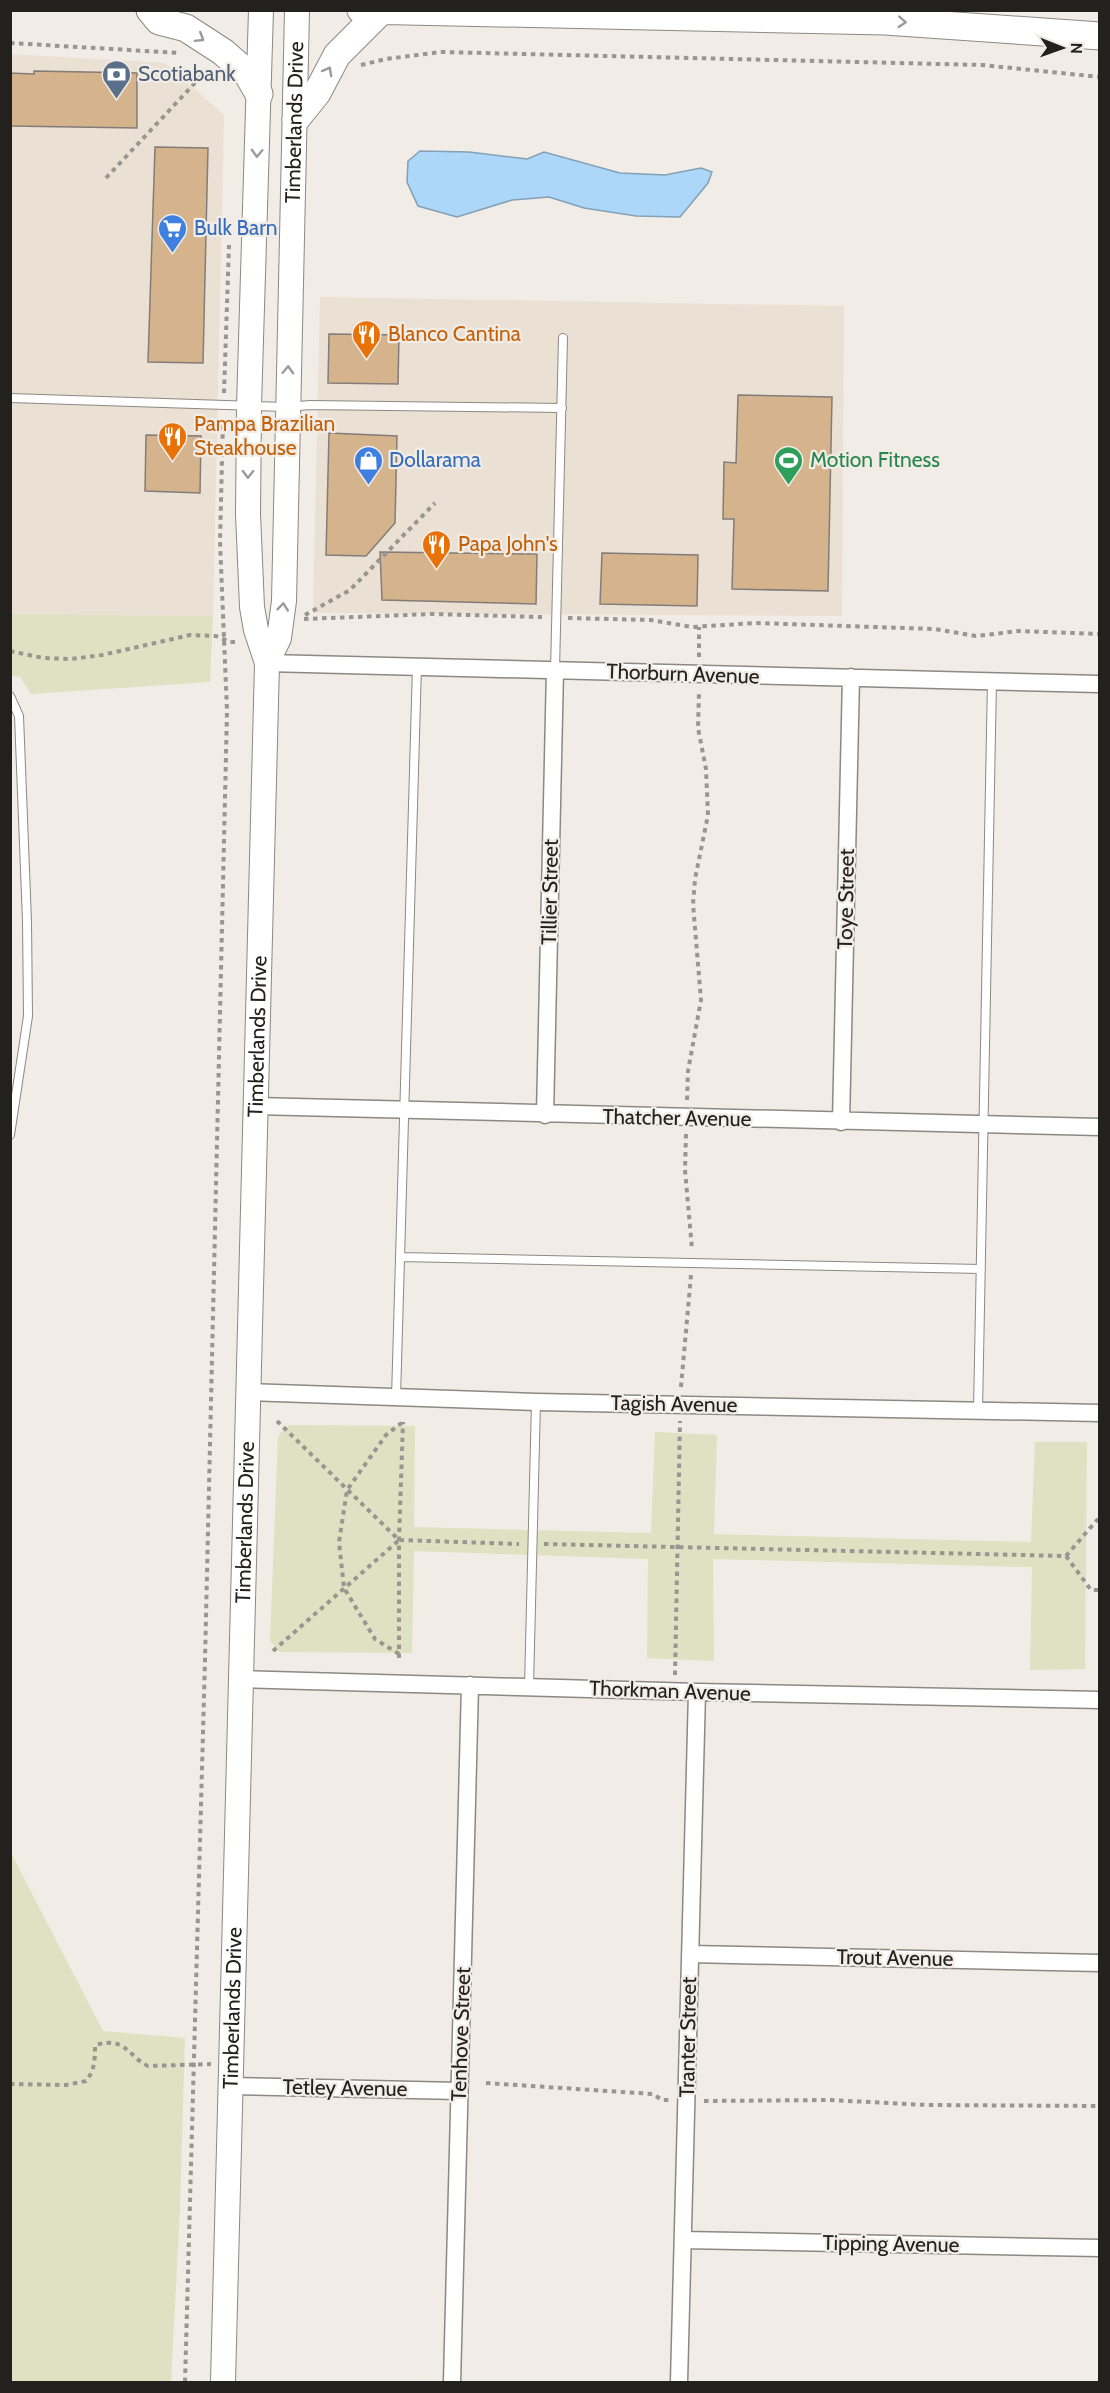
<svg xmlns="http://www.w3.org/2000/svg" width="1110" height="2393" font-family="Cabin,sans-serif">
<rect width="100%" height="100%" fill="#f1ece5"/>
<!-- built -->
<path fill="#ebe0d4" d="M10,54L165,63L224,115L213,616L11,618Z
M320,297L844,306L842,616L313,613Z"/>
<!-- green -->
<path fill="#dee2c2" d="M11,614L213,616L210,682L31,694L20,677L11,676Z
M288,1425L415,1426L414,1527L651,1533L655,1432L717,1435L714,1534L1031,1542L1035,1442H1087L1085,1669L1030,1670L1032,1567L713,1559L714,1661L647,1658L648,1559L414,1551L412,1653L280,1652L270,1641L278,1436Z
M11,1853L103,2031L185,2038L180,2210L171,2382H11Z"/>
<!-- water -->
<path fill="#acd7f8" stroke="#83a0b7" stroke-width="1.5" d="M420,151L469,152L527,159L544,152L620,173L665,175L701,168L712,172L708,183L680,217L636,216L584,208L549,197L512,200L457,217L418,206L407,182L408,161Z"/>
<!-- building -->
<path fill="#d4b38d" stroke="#827d78" stroke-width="1.5" d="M34,71L137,73V128L10,126V73L34,74Z
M155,147L208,148L203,363L148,362Z
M329,334L399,335L398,384L328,383Z
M738,395L832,397L828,591L732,589L734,519H723L724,462L736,463Z
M329,433L397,436L395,523L366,556L326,555Z
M146,435L201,436L200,493L145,491Z
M380,552L537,554L536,604L382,600Z
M602,553L698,555L697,606L600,604Z"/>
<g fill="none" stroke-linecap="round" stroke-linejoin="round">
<defs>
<path id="lane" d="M10,398L287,407L310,405L562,408
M555,670L563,338
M10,696L19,716L27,921L28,1016L10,1135
M400,1257L981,1269
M396,1398L417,666
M978,1411L992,681
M529,1686L536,1402"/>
<path id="street" d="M267,663L1100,684
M255,1106L1100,1127
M545,1115L555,670
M841,1122L851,677
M248,1392L536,1402L1100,1413
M240,1679L697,1692L1100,1700
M690,1954L1100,1963
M230,2086L459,2091
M683,2240L1100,2248
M452,2382L470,1685
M679,2382L697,1692"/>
<g id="secondary">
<path id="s1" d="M267,663L279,638L284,601L297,10"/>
<path id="s2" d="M223,2382L267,663L256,630L252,607L248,514L249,406L261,10"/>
</g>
<path id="primary" d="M150,10L159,21L186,28L223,52L247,73L259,94
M361,10L885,21L1100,36
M296,119L317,93L337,55L381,11"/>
</defs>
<!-- lane casing -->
<use href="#lane" stroke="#8d8882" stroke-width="10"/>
<!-- street casing -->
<use href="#street" stroke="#8d8882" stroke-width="19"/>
<!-- secondary casing -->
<use href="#secondary" stroke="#8d8882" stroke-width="26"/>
<!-- primary casing -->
<use href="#primary" stroke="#8d8882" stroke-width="29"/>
<!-- path -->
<path stroke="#999590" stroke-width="4" stroke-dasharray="4.5 4.5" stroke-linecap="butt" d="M10,43L180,53
M361,65L386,59L441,52L982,65L1100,77
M106,178L208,69
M224,393L229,245
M305,615L350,590L435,503
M568,618L651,620L692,627L756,623L935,629L976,636L1019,631L1100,634
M304,619L432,614L542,617
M10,651L43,658L71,659L102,655L190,635L216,636L230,642H239
M699,657V627
M687,1100L688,1071L701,1000L693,904L695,879L708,815L706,769L698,728L699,692
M686,1134L685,1170L692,1249
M681,1387L691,1275
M277,1421L399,1540L519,1544
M544,1544L1066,1556
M1066,1556L1091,1590H1100
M1066,1556L1097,1520H1100
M273,1651L398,1541
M399,1654L375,1639L344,1588L339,1542L347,1490L386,1435L403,1422
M399,1658V1540L403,1422
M675,1675L680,1421
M486,2083L653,2094L662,2100H669
M10,2084L66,2085L86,2081C95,2070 95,2059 95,2045C127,2036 128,2057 148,2066L211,2064
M704,2101L830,2100L927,2105L1100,2106
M185,2382L205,1660L227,711L220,542L223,419"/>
<!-- lane -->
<use href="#lane" stroke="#fff" stroke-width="8"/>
<!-- street -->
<use href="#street" stroke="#fff" stroke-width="16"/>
<!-- secondary -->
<use href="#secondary" stroke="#fff" stroke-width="24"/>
<!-- primary -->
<use href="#primary" stroke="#fff" stroke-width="27"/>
</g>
<!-- one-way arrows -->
<defs><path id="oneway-chevron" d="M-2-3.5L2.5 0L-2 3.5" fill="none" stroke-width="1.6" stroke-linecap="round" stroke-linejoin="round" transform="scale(1.5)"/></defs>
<g stroke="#9c9b9a">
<use href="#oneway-chevron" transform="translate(902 22) rotate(3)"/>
<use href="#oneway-chevron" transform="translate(200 38) rotate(32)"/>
<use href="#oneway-chevron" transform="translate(328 71) rotate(-61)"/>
<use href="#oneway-chevron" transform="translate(257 153) rotate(92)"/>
<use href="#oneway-chevron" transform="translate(288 370) rotate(-88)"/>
<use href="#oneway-chevron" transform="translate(248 474) rotate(91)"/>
<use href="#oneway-chevron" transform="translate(283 607) rotate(-84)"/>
</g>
<!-- icons -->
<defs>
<symbol id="bank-pin" viewBox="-11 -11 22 30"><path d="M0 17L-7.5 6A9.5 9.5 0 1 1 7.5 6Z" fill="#5c6f8a" stroke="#f1ece5"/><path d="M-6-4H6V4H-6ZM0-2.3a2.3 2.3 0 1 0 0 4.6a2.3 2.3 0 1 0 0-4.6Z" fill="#fff"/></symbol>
<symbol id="supermarket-pin" viewBox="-11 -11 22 30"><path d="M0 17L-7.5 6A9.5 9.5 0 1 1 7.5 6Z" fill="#3f7fe0" stroke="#f1ece5"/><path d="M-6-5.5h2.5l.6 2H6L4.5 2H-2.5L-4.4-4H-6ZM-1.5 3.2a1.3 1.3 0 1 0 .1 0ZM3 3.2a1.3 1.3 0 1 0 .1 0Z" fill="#fff"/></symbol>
<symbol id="restaurant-pin" viewBox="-11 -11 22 30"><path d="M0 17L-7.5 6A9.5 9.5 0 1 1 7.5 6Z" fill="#e8710a" stroke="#f1ece5"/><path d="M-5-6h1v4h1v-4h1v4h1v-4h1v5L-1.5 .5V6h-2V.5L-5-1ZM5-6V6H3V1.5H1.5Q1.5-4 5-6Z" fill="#fff"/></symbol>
<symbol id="shop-pin" viewBox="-11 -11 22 30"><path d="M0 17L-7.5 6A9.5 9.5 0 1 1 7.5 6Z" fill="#3f7fe0" stroke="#f1ece5"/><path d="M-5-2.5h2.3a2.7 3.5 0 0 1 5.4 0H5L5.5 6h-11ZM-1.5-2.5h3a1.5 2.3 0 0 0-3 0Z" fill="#fff"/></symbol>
<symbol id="stadium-pin" viewBox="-11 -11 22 30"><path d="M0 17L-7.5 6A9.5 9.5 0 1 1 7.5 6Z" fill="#2e9e5b" stroke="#f1ece5"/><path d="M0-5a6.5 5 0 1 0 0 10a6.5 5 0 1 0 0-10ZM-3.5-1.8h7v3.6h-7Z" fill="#fff"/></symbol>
</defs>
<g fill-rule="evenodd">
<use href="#bank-pin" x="100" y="58" width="33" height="45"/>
<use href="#supermarket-pin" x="156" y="212" width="33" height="45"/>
<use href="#restaurant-pin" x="350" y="318" width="33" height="45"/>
<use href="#restaurant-pin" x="156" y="420" width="33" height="45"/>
<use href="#shop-pin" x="352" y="444" width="33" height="45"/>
<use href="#stadium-pin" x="772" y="444" width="33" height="45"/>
<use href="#restaurant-pin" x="420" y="528" width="33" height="45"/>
</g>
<g text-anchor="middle" stroke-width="4.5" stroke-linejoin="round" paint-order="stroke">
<!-- service labels -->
<g font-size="21" fill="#4e5e75" stroke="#f1ece5" text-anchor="start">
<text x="138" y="81">Scotiabank</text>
</g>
<!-- street labels -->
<g font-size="21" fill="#23211e" stroke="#f1ece5">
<text dy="7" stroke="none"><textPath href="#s1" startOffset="544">Timberlands Drive</textPath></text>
<text transform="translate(683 674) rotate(2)" y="7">Thorburn Avenue</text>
<text transform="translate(550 892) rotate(-89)" y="7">Tillier Street</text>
<text transform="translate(846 899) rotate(-89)" y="7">Toye Street</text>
<text dy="7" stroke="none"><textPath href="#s2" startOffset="1346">Timberlands Drive</textPath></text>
<text transform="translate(677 1118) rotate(1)" y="7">Thatcher Avenue</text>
<text transform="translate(674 1404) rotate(1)" y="7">Tagish Avenue</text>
<text dy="7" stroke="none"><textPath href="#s2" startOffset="860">Timberlands Drive</textPath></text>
<text transform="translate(670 1691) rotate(2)" y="7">Thorkman Avenue</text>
<text transform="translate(895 1958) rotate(1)" y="7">Trout Avenue</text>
<text dy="7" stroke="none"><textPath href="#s2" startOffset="374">Timberlands Drive</textPath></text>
<text transform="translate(461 2034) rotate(-88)" y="7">Tenhove Street</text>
<text transform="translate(688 2037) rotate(-89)" y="7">Tranter Street</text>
<text transform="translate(345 2088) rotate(1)" y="7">Tetley Avenue</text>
<text transform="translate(891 2244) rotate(1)" y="7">Tipping Avenue</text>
</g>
<!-- shop labels -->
<g font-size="21" fill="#366cbe" stroke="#f1ece5" text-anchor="start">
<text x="194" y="235">Bulk Barn</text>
<text x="389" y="467">Dollarama</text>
</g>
<!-- food labels -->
<g font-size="21" fill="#c56008" stroke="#f1ece5" text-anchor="start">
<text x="388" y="341">Blanco Cantina</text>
<text x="194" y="431">Pampa Brazilian<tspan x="194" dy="24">Steakhouse</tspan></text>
<text x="458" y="551">Papa John's</text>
</g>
<!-- leisure labels -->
<g font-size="21" fill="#27864d" stroke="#f1ece5" text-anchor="start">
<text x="810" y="467">Motion Fitness</text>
</g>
</g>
<!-- border -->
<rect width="1110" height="2393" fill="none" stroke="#23211e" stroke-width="24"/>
<!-- north arrow -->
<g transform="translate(1062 48) rotate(91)" stroke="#f1ece5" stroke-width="4.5" paint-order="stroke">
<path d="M0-4.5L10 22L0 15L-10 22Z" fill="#23211e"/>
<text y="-9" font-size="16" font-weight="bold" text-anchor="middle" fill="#23211e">N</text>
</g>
</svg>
